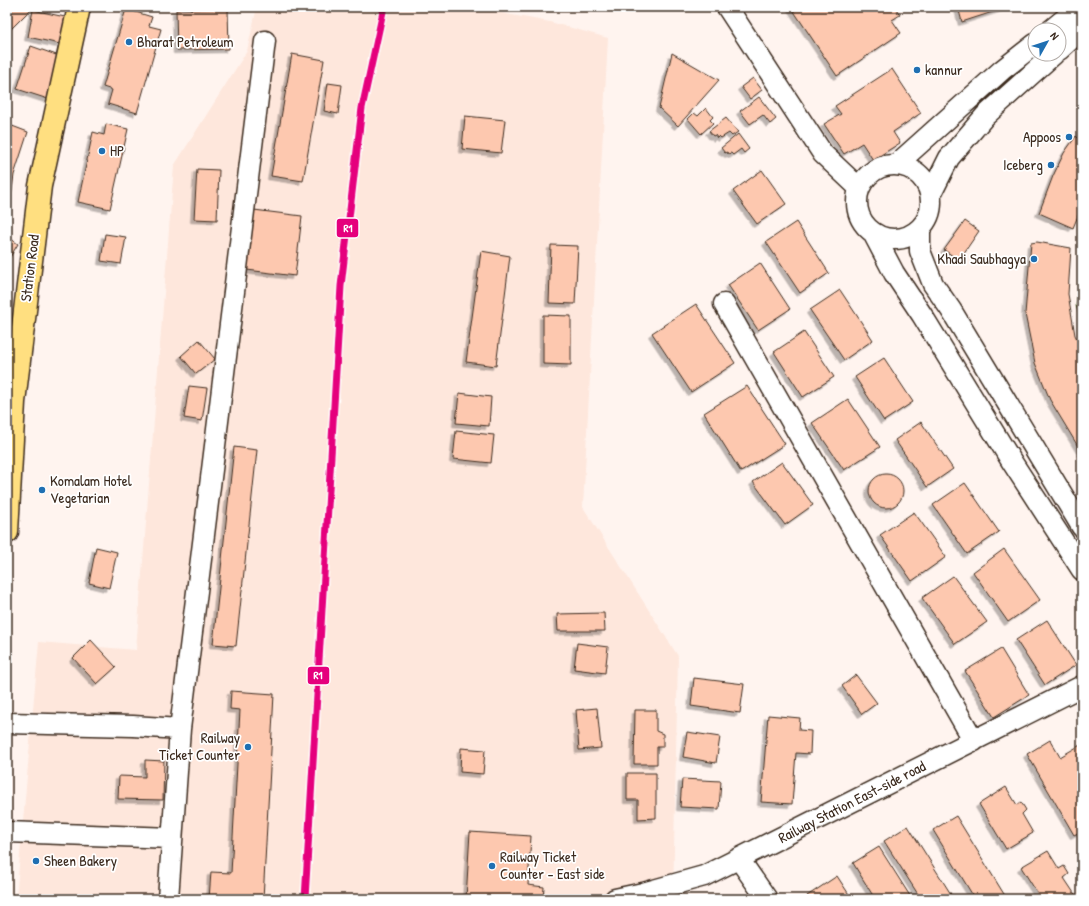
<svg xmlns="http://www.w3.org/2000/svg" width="1089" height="906" font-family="'Patrick Hand',sans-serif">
<defs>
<filter id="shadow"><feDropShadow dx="-3.5" dy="3.5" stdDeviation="0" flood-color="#0004"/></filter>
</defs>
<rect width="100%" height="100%" fill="#fff4ef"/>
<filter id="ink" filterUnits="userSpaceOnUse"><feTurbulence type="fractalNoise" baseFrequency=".025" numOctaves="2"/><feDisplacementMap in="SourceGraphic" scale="8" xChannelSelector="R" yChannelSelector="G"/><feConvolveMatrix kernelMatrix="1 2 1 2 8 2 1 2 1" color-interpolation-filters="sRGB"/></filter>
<g filter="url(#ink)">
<!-- built -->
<path fill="#fee7dc" d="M257,7H468L550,22L608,38L583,507L678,656L673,899H16L39,642L136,650L174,166L247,51Z"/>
<!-- green -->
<path fill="#b5da95" stroke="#78825a" d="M1082,250V324L1076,306Z"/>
<!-- building -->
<path fill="#fdc8af" stroke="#3b2a1e" filter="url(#shadow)" d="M7,7H33L7,33Z
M791,7H895L900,15L892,20L901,33L837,76Z
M958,7H1008L962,22Z
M126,9L152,17L149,26L161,29L137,113L108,104L112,90L103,87Z
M228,9L229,49L177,50L176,10Z
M33,10L65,17L60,44L28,37Z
M31,46L62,57L48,99L17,89Z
M672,53L719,80L678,126L659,108Z
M292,54L324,60L303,181L271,176Z
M892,69L921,113L893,132L900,143L873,160L862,143L844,154L824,124L841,114L835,106Z
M753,78L762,90L750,99L741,87Z
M328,83L342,85L338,114L324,111Z
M759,97L776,119L770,124L763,115L750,124L740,111Z
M706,108L713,117L710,120L713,123L701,134L688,119L694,113L698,116Z
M465,116L505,120L501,153L462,149Z
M726,118L738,132L732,136L729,133L721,138L719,136L717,138L715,135L713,136L709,131Z
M7,124L28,132L14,175L9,212L7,210Z
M106,124L128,129L110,209L78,202L93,132L104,135Z
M738,134L749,149L744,153L741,149L733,155L731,153L728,154L727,152L725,153L721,148Z
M1076,136L1082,142V206L1073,228L1039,213L1053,176L1064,153Z
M197,169L219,170L217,220L194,219Z
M762,170L786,204L757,224L733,191Z
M246,209L302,216L295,276L239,269Z
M965,221L979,231L959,260L944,250Z
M796,222L829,273L800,293L766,242Z
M105,234L126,237L121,264L101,261Z
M7,236L18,244L7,262Z
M1037,242L1071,248L1068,294L1075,335L1082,349V453L1050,400L1035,363L1025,314L1031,243Z
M551,245L578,246L575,304L549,303Z
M481,251L510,256L496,366L466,362Z
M760,263L790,309L758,330L728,285Z
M840,290L873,340L844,360L810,310Z
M696,304L735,363L691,392L652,333Z
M543,315L571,316V365L543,364Z
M804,332L834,377L803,397L774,352Z
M199,340L215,359L196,374L181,356Z
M884,358L913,402L884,421L855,377Z
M189,386L207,388L202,421L184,418Z
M747,386L785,444L741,472L704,413Z
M459,393L491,397L489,426L456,423Z
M848,399L880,447L844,470L812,423Z
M921,422L953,469L927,487L895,440Z
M456,431L494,435L491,463L453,459Z
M234,447L257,450L236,646L213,644Z
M782,462L813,505L785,525L753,482Z
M869 491a17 17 0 1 1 34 0a17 17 0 1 1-34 0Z
M965,483L999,532L967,554L933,505Z
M914,512L946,557L912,581L880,535Z
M96,547L117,552L109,588L89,583Z
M1004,549L1040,600L1008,622L973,572Z
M953,576L987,622L955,644L922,598Z
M604,613L605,631H558L557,614Z
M1047,620L1076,665L1045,685L1016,640Z
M91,640L116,667L97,684L73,658Z
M577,643L608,647L605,673L574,669Z
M1001,649L1029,695L994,717L965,671Z
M856,675L877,703L862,714L842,686Z
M694,678L744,684L740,713L691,706Z
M231,691L274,694L263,899H209L211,872L231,873L240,710L230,709Z
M597,708L601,748L579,750L576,710Z
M635,710H656V731L663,734V747H657V764H634Z
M768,715L800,718L799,730L811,731L810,754L796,753L792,804L761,802Z
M687,732L720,737L716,763L683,757Z
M1050,740L1060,757L1082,744V831L1074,835L1027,754Z
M461,748L485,750L483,774L460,772Z
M145,760L164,761L163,800L118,799L119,776L145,777Z
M627,773H656V818L638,819V800H627Z
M682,779L721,781L719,809L680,807Z
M1006,787L1017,805L1021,802L1026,810L1022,814L1033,833L1006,849L979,804Z
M956,816L1007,899H975L933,830Z
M908,826L954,899H921L884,841Z
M470,832L531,836L528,885L544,887L543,899H466Z
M879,847L912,899H875L853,863Z
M1048,851L1059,869L1064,866L1069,874L1064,878L1076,896L1071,899H1041L1021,867Z
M837,876L852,899H809L807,896Z"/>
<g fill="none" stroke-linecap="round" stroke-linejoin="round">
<defs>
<path id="minor" d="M727,7L823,154L859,188
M1051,30L1074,11L1082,10
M1059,50L1082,29
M897,164L1002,70L1035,44
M857 202a37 37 0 1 1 74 0a37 37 0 1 1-74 0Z
M931,194L949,158L985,116L1054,54
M920,229V251L933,284L951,310L1082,527
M873,233L894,273L922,315L1012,462L1082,570
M724,304L974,741
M7,723L133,726L180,729
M7,832L172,838
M739,859L767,899
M168,899L180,729L265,41
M615,899L643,893L704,876L1082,686"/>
<path id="major" d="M7,532L14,402L40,186L79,7"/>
</defs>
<!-- minor casing -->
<use href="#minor" stroke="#3b2a1e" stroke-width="23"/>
<!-- major casing -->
<use href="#major" stroke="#3b2a1e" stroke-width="25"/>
<!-- minor -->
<use href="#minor" stroke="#fff" stroke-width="20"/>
<!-- major -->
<use href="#major" stroke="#ffdf80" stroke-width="22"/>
<!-- rail -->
<path stroke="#3b2a1e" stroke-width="3" d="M305,899L341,286L362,108L384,7"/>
<defs>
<path id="rail-1" d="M305,899L341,286L362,108L384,7"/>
</defs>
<!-- rail-1 casing -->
<use href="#rail-1" stroke="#fff" stroke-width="10"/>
<!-- rail-1 -->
<use href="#rail-1" stroke="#e5007d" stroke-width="7"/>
</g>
</g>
<!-- markers -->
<g fill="#1f6fb2" stroke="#fff" stroke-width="1.5">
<circle cx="129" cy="42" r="4"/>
<circle cx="917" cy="70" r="4"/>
<circle cx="1069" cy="137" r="4"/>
<circle cx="102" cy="151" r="4"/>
<circle cx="1051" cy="165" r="4"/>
<circle cx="1034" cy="259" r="4"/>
<circle cx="42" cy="490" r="4"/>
<circle cx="248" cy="747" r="4"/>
<circle cx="36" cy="861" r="4"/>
<circle cx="492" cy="866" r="4"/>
</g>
<g text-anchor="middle" stroke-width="3.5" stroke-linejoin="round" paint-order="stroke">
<!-- poi labels -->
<g font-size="15" fill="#3b2a1e" stroke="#fff" text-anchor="start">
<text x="137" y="47">Bharat Petroleum</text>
<text x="925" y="75">kannur</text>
<text x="1061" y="142" text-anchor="end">Appoos</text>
<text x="110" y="156">HP</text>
<text x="1043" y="170" text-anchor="end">Iceberg</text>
<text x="1026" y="264" text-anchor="end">Khadi Saubhagya</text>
<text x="50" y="486">Komalam Hotel<tspan x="50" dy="17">Vegetarian</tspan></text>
<text x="240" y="743" text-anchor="end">Railway<tspan x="240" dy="17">Ticket Counter</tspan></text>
<text x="500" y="862">Railway Ticket<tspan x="500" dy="17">Counter - East side</tspan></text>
<text x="44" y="866">Sheen Bakery</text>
</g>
<!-- street labels -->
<g font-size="15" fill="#3b2a1e" stroke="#fff">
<text transform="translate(30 268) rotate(-83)" y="5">Station Road</text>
<text transform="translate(852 802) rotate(-27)" y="5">Railway Station East-side road</text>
</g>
</g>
<g stroke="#fff" stroke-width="1.5">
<rect x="336" y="218" width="23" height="20" rx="4" fill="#e5007d"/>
<rect x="307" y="666" width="23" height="19" rx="4" fill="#e5007d"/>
</g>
<g font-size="11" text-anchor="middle" font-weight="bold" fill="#fff">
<text x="348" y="232">R1</text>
<text x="318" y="679">R1</text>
</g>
<!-- margin -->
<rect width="1089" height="906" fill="none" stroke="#fff" stroke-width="24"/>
<rect x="12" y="12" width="1065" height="882" fill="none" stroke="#3b2a1e" stroke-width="1.5" filter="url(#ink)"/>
<!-- north arrow -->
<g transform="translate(1047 42) rotate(51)"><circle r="19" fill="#ffffff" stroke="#b1aaa5"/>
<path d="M0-3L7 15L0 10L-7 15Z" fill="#1f6fb2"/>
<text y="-6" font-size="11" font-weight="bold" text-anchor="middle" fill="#3b2a1e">N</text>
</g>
</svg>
